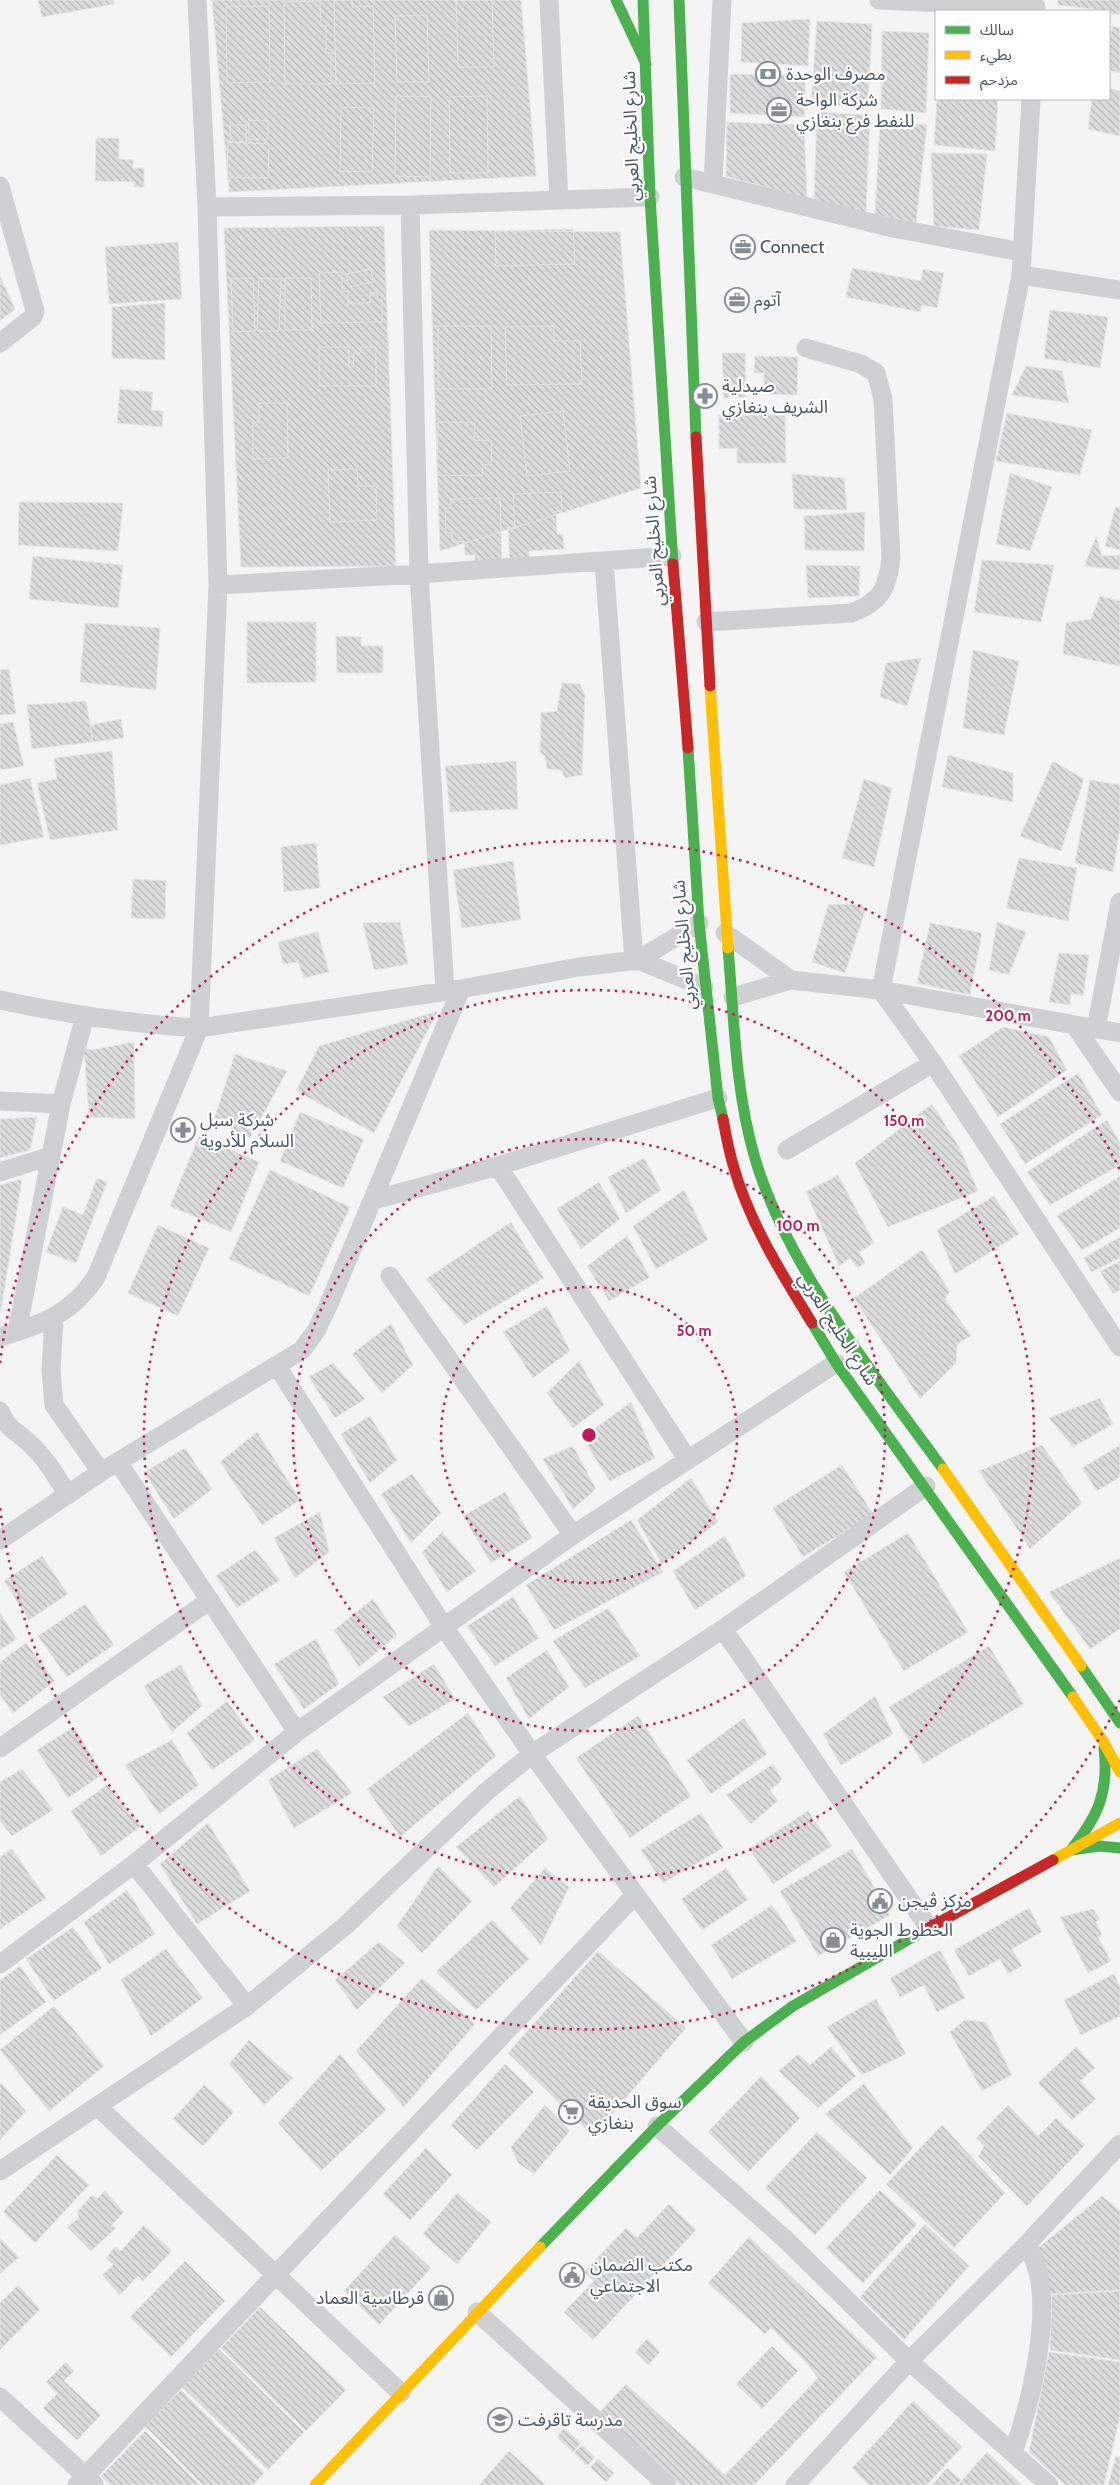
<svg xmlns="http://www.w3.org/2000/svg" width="1120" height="2485" font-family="Cabin,'Noto Sans Arabic',sans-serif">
<defs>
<pattern id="building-back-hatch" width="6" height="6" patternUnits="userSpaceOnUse" patternTransform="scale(1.25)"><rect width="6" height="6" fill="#ddddde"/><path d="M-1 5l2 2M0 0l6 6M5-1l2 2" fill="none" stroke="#b5b6b7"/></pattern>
</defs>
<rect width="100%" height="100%" fill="#f4f4f4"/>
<!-- building -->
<path fill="url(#building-back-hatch)" stroke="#e5e6e7" d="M38,0H113L114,4L42,17Z
M212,0H521L536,176L229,192Z
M334,0H352V7L373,6L375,83L336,84Z
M456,0H492L494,67H458Z
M1058,0H1120V15L1109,13V11L1058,5Z
M320,1L321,26H326V53H331V84H285L284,2Z
M269,6L270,82L227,83L226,7Z
M427,15L429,82H397L395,16Z
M810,19L808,66L741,62L742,23Z
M817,21L872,24L868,107L811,103Z
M1112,26L1120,28V73L1109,70V43Z
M882,31L929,33L926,113L881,109Z
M730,74L806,75L804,117L730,113Z
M1109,88L1120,91V136L1088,129L1092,99H1109Z
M396,96L431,97L430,177L395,176Z
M487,96L488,173H450L449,97Z
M937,99H998L995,151L934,145Z
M341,107L374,108L372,172L340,171Z
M817,112L870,115L866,213L814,200Z
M249,120L268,121V139H249Z
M880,121L927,125L916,223L875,215Z
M727,122L804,125L807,199L726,176Z
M230,125H246V142H230Z
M96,138H119V159L133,160V168H144V187H134V182L95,181Z
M228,142L269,144L268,178L227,177Z
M931,153L987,154L979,230L934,226Z
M384,226L396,566L241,567L224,228Z
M573,229L575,264L496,266L495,231Z
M429,230L620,232L641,488L440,551Z
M178,242L182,299L109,304L105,247Z
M852,268L921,281L923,269L944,273L937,308L922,305L920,312L846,297Z
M371,269L373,282L349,287L346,274Z
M342,272V292L348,291V303H370V293H377L378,300H382V322L321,323L319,273Z
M0,276L15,309L0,321Z
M253,278L255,331L233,332L231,279Z
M259,278L281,279L279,331H257Z
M285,278H311L312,330H285Z
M165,303V360L112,358V307Z
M1050,310L1108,317L1100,368L1044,358Z
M438,326H491L492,389H438Z
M554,326V341H580L582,384L507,385L505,327Z
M319,347H349V367H353L354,353H360L361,347H376V386H319Z
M722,353H745L746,397L724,398Z
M755,356L798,357L797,395L764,394V373H754Z
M1026,366L1062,371L1069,403L1012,395Z
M120,389L153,392L151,410L163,411L162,427L117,423Z
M259,403H287L288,458L253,459V422H259Z
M563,411L570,471L527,476L520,416Z
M1007,413L1092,430L1080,475L996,461Z
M719,415H785L786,463H737V448L719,449Z
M438,422L475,423L474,440L492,441L491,465H483L482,476L437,475Z
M357,469L358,486H376L377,520L330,522L328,470Z
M1010,473L1052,487L1030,551L996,544Z
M792,474L844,478L847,510L794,509Z
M561,492L562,511H556L557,534H563L564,549L529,551L530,566L510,567L508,528H515L513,494Z
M500,498L502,562L475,563V555H465L464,541L453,542L452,533H446L445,508H451V499Z
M19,502L123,503L118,551L18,545Z
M1120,507V550L1105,546L1115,508Z
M865,512L864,551L805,550L804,516Z
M1096,537L1102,556L1120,555V570L1084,566Z
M33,556L123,565L118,608L29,599Z
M982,560L1054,565L1041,622L974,612Z
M806,565L860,566L859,596L808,598Z
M1100,596L1120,601V666L1063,654L1066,623L1091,619Z
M247,622H316V682L247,683Z
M85,623L160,628L156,690L80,682Z
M336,636L361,637V646H383V673H337Z
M973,650L1019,661L1004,735L963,728Z
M921,658L907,706L880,697L886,663Z
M9,669L16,714L0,715V670Z
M562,683L580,684L585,695L582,775L565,778L561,770L547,769L545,756L540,752L541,713L557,711Z
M86,701L93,742L32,749L27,705Z
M121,719L124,738L93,742L90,725Z
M13,722L24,766L0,770V724Z
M112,751L118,830L50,840L37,783L57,779L54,758Z
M948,755L1013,773V802L942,787Z
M516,761L518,809L450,812L445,766Z
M1053,761L1084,779L1061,851L1020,836Z
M30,778L44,837L0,845V785Z
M864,779L892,788L874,867L842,858Z
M1090,780L1120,785V827L1113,872L1075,863Z
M316,843L320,888L284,892L281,847Z
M1019,858L1077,868L1068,921L1006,908Z
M513,861L521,920L462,928L453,870Z
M133,879L166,881L165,919L131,918Z
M853,904L866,908L845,973L812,962L828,905Z
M400,922L408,964L374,970L363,923Z
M997,922L1026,932L1009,975L989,970Z
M930,923L982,933L970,995L917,983Z
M318,932L329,972L304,978L298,962L283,964L278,942Z
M1059,953L1089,955L1083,996L1071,993L1070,1005L1049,1002Z
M438,1011L374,1133L296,1091L319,1046Z
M1003,1027L1049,1037L1067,1070L998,1117L959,1056Z
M134,1042L135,1119L89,1117L84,1048L92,1050Z
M235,1054L287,1071L250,1138L214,1120Z
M1078,1073L1102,1115L1025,1164L1000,1124Z
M932,1104L959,1147L978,1191L888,1227L855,1163Z
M300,1112L364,1139L343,1188L280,1161Z
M37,1117L30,1150L0,1158V1119Z
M1107,1120L1120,1143V1165L1050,1205L1027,1172Z
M199,1136L259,1162L231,1232L170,1206Z
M644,1158L661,1190L626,1213L608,1177Z
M270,1170L350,1207L309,1296L229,1259Z
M838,1175L874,1243L859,1252L865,1263L858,1268L850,1258L839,1266L806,1192Z
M1120,1176V1228L1082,1250L1057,1216Z
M97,1178L107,1182L76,1263L46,1252L63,1207L83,1215Z
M22,1179L1,1311H0V1185Z
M599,1182L620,1219L581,1249L557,1209Z
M684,1190L708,1240L656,1269L633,1226Z
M994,1196L1019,1234L955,1274L937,1230Z
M511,1222L544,1278L464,1325L426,1279Z
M158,1225L209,1248L178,1316L128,1293Z
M627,1236L650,1277L609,1301L587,1266Z
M1120,1237V1258L1091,1272L1084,1258Z
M922,1250L950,1291L945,1299L971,1336L957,1344L956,1363L920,1399L854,1298Z
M1120,1261V1290L1113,1294L1100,1271Z
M547,1306L570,1351L533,1378L503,1332Z
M391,1324L413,1365L382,1393L352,1354Z
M579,1361L604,1405L573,1428L547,1393Z
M333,1363L365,1399L335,1418L309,1377Z
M1100,1398L1113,1424L1073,1447L1049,1418Z
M631,1402L655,1458L610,1481L582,1438Z
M370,1416L397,1460L370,1483L341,1434Z
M257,1432L300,1500L262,1525L220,1462Z
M1042,1445L1082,1503L1030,1549L979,1471Z
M1120,1445V1477L1097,1491L1082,1468Z
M573,1446L596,1489L573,1509L543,1459Z
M185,1448L212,1489L174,1519L144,1472Z
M842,1465L873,1514L803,1557L773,1508Z
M412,1474L441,1513L411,1543L381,1494Z
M691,1478L718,1522L662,1564L637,1520Z
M505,1492L532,1538L491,1563L463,1516Z
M320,1512L329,1552L295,1578L274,1538Z
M631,1520L663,1572L554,1630L526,1585Z
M442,1532L476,1571L447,1592L422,1552Z
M908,1533L968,1632L904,1671L844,1572Z
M725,1536L746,1576L695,1610L673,1571Z
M255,1550L280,1580L237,1608L216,1576Z
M42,1556L68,1594L29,1620L4,1581Z
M1120,1558V1629L1090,1649L1049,1592Z
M513,1597L539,1638L495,1666L467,1626Z
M373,1599L397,1635L359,1667L334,1630Z
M85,1604L114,1645L67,1677L38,1636Z
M608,1608L640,1656L585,1688L553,1641Z
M0,1613L17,1639L0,1650Z
M316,1639L339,1684L304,1709L274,1664Z
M26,1643L55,1681L13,1713L0,1695V1662Z
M989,1646L1024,1704L923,1764L889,1707Z
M547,1650L569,1687L529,1719L506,1678Z
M434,1664L455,1699L409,1726L383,1697Z
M181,1665L202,1706L172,1732L144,1686Z
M875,1696L893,1734L841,1765L823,1734Z
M227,1701L255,1740L212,1770L187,1733Z
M468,1713L496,1756L400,1837L367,1789Z
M638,1716L691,1796L630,1838L576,1758Z
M744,1718L767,1754L711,1794L687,1760Z
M74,1727L103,1774L68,1798L37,1750Z
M172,1740L199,1785L159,1814L125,1765Z
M317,1749L352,1793L294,1828L268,1780Z
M773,1764L782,1780L770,1790L778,1801L751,1824L726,1795Z
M22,1769L53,1810L12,1836L0,1821V1782Z
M107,1785L141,1826L101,1856L71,1811Z
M520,1796L548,1839L494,1887L456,1847Z
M808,1811L832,1846L773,1884L749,1849Z
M701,1813L723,1848L663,1883L641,1850Z
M208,1823L250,1891L197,1924L160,1864Z
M12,1849L46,1898L0,1929V1857Z
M852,1849L890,1915L818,1956L780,1891Z
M438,1866L472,1901L422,1953L397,1926Z
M545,1868L569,1887L541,1945L510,1908Z
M726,1868L748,1900L702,1930L681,1899Z
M127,1890L155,1934L109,1964L84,1922Z
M772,1905L797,1941L732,1979L711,1945Z
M1029,1908L1042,1932L1012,1949L1022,1966L1008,1974L1000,1959L969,1976L954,1950Z
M1093,1909L1100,1919L1096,1922L1102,1935L1098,1937L1111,1961L1088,1973L1060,1917Z
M492,1920L529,1959L476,2010L436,1972Z
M73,1927L102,1968L54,2001L26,1959Z
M379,1942L405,1963L357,2010L335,1980Z
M166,1949L203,1998L151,2036L121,1980Z
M940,1950L965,1998L937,2012L924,1985L900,1997L890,1978Z
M598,1951L686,2028L593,2136L508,2053Z
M20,1966L46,2002L0,2035V1980Z
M1114,1974L1120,1986V2016L1081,2035L1064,2000Z
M422,1978L475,2024L404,2107L356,2051Z
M876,1999L906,2054L862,2075L827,2027Z
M54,2006L104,2066L49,2111L0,2050Z
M965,2020L986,2022L1012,2075L982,2091L950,2032Z
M249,2040L293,2078L264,2105L229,2064Z
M831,2047L856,2076L818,2108L779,2071L798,2054L810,2065Z
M1076,2047L1095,2068L1080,2081L1096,2099L1072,2120L1038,2083Z
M340,2054L386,2110L321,2171L278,2123Z
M505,2064L534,2092L477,2150L451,2125Z
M761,2076L800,2118L748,2172L708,2132Z
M0,2082L26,2111L0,2140Z
M864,2084L913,2148L890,2175L825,2114Z
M204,2085L234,2112L203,2146L173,2119Z
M545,2105L570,2131L534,2174L518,2163L511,2147Z
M1008,2105L1038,2136L1056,2118L1085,2145L1027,2206L978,2156L984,2146L976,2138Z
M942,2125L1005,2193L954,2248L886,2184Z
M817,2132L867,2178L815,2235L765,2188Z
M426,2148L452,2175L410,2220L383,2194Z
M57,2155L89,2185L35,2243L3,2212Z
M880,2190L917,2224L863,2283L826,2248Z
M105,2191L124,2212L111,2226L116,2228L91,2251L67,2227L79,2218L77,2212L92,2195L97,2199Z
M457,2193L491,2222L457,2264L423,2234Z
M1102,2196L1120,2211V2290L1051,2294L1038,2248Z
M669,2204L696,2230L593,2340L564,2312L594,2281L584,2272L626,2228L637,2238Z
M925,2224L969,2266L904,2340L860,2297Z
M144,2225L172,2251L143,2281L138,2276L120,2295L102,2275L113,2265L106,2258L115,2247L121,2251Z
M395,2235L431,2268L379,2325L344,2291Z
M749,2237L877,2357L754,2485H680L600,2412L626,2384L725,2475L818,2378L806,2362L771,2328L765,2334L708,2283Z
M0,2238L19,2257L0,2274Z
M185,2261L225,2301L171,2357L130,2317Z
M18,2285L40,2309L0,2350V2303Z
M1120,2291V2360L1050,2350L1052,2295Z
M260,2307L346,2390L306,2431L221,2348Z
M647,2339L660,2352L648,2365L635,2352Z
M772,2346L798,2371L762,2409L736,2384Z
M219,2349L304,2432L268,2470L182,2387Z
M1049,2352L1120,2362V2416L1104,2485H1065L1029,2452Z
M66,2362L74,2371L64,2381L101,2415L77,2440L43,2408L57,2394L46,2382Z
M181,2390L264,2473L253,2485H203L145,2426Z
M913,2401L962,2447L927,2485H869L852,2468Z
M564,2428L581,2443L573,2452L557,2437Z
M145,2431L200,2485H110L101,2476Z
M582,2445L595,2457L587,2466L574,2453Z
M509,2451L546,2485H479Z
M987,2452L1022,2485H958Z
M1116,2456L1120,2457V2485H1108Z
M598,2459L614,2473L606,2482L590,2467Z
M947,2468L961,2480L956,2485H932Z"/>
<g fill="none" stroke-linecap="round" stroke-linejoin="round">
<!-- street -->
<path stroke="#ced0d2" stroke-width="19" d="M549,0L559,200
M879,0L1036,7
M1031,99L1021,275L881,990L933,1063L1120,1347
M684,177L893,228L1022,252
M713,183L722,0
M0,186L35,311L33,317L0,343
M410,205L650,197
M207,207L410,205L419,574L445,991
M1021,275L1120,290
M604,562L634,961
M218,585L419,574L672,556
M706,622L851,613C881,602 887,589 891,559L883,399L876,373L861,364L806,348
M725,933L791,980
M638,960L704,987
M733,997L791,980L881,990L1120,1033
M0,1000C66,1014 132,1024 199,1028L218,585L207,207L197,0
M1075,1026L1120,1092
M1096,1029L1120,902
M0,1101L61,1104
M787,1150L933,1063
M498,1166L688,1460
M0,1172L51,1156
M374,1200L498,1166L718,1098
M390,1276L573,1535
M54,1318L51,1370L54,1405L101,1472
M17,1332L61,1104L85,1016
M0,1337C41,1325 72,1314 96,1277L199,1028L461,989L579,967L638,960L699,923
M277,1366L444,1627L532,1754L744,2042
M0,1411C8,1430 14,1429 28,1442C45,1457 56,1476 68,1495
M118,1462L297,1732
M0,1540L101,1472L302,1350L316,1331L328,1306L461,989
M723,1629L929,1928
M0,1748L210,1600
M134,1864L247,2006
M0,1964L134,1864L297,1732L444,1627L573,1535L836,1363
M97,2106L401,2393
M657,2126L784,2238L909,2361L1049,2485
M0,2171L247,2006L345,1926L487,1791L532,1754L723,1629L926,1486
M477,2312L667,2485
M0,2397L94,2484
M1013,2453C1030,2405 1049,2327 1039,2276C1037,2265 1031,2254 1027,2244
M77,2485L635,1895
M795,2485L909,2361L1027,2244L1120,2144"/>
<!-- fast -->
<path stroke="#4caf50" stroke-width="11" d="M616,0L646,64
M643,0L650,197L673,564
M679,0L696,437
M688,748L699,923L718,1098L723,1119
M728,948C734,1017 735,1088 754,1155C786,1267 875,1375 943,1469
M812,1323L836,1363L1073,1697
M1081,1666L1120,1723
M1071,1850C1098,1816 1109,1793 1104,1748
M1071,1850L1100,1846L1120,1848
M540,2247L657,2126L744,2042L793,2006L925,1930"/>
<!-- slow -->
<path stroke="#ffc107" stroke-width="11" d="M710,686L728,948
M943,1469L1081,1666
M1073,1697L1103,1741L1120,1772
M1053,1860L1120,1823
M315,2485L540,2247"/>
<!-- jam -->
<path stroke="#c62828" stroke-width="11" d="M696,437L710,686
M673,564L688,748
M723,1119C726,1136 729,1152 734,1168C750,1224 782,1274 812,1323
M925,1930L1053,1860"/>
</g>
<!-- distance rings -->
<g fill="none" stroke="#c2185b" stroke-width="2.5" stroke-dasharray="2.5 5">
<circle cx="589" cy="1435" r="148"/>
<circle cx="589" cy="1435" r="296"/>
<circle cx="589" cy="1435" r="445"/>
<path d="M1120 1700A593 593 0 0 1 0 1507M0 1363A593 593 0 0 1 1120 1170"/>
</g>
<!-- icons -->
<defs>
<symbol id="bank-ring" viewBox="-11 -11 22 22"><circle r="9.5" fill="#fff" stroke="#868d94" stroke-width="1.5"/><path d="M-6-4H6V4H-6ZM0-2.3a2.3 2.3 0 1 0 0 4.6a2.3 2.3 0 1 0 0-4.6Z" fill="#868d94"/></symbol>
<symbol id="office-ring" viewBox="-11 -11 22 22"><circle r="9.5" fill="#fff" stroke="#868d94" stroke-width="1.5"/><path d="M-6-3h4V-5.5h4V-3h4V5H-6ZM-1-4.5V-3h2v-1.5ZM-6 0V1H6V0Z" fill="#868d94"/></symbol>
<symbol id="pharmacy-ring" viewBox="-11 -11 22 22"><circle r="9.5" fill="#fff" stroke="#868d94" stroke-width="1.5"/><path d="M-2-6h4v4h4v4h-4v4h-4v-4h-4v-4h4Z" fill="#868d94"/></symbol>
<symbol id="civic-ring" viewBox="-11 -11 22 22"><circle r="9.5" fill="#fff" stroke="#868d94" stroke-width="1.5"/><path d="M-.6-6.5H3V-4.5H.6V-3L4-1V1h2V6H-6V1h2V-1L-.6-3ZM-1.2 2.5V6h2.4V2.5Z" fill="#868d94"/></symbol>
<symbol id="shop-ring" viewBox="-11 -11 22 22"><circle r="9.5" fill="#fff" stroke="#868d94" stroke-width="1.5"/><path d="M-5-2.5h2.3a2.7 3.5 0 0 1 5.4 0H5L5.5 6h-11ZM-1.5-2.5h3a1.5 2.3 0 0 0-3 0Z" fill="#868d94"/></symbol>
<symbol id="supermarket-ring" viewBox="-11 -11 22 22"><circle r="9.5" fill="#fff" stroke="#868d94" stroke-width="1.5"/><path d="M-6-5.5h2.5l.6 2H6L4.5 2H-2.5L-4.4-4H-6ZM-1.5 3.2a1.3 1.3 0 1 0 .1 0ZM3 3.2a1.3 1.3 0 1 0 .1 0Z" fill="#868d94"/></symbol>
<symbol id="school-ring" viewBox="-11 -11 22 22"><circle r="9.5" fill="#fff" stroke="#868d94" stroke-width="1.5"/><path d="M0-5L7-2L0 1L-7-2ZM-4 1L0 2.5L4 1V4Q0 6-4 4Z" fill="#868d94"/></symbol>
</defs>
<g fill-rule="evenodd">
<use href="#bank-ring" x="754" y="60" width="28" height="28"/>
<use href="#office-ring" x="765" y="96" width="28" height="28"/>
<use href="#office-ring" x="729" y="233" width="28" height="28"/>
<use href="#office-ring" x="723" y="286" width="28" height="28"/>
<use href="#pharmacy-ring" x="691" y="382" width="28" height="28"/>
<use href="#pharmacy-ring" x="169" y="1116" width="28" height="28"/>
<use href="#civic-ring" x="866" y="1887" width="28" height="28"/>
<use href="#shop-ring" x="819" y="1926" width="28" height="28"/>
<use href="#supermarket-ring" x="557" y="2098" width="28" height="28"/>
<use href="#civic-ring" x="558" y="2261" width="28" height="28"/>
<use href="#shop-ring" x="427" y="2284" width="28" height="28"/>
<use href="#school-ring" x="486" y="2406" width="28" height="28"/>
</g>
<g text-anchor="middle" stroke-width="4.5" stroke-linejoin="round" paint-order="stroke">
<!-- poi labels -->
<g font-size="18" fill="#4a5661" stroke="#fff" text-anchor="start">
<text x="786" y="80">مصرف الوحدة</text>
<text x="796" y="106">شركة الواحة<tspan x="796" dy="21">للنفط فرع بنغازي</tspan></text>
<text x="760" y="253">Connect</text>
<text x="754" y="306">آتوم</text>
<text x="722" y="392">صيدلية<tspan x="722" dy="21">الشريف بنغازي</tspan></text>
<text x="200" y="1126">شركة سبل<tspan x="200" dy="21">السلام للأدوية</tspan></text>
<text x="898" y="1907">مركز ڤيجن</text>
<text x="850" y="1936">الخطوط الجوية<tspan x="850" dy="21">الليبية</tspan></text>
<text x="588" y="2108">سوق الحديقة<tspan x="588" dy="21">بنغازي</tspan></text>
<text x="590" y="2271">مكتب الضمان<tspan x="590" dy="21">الاجتماعي</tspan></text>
<text x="424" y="2304" text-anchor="end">قرطاسية العماد</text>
<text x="518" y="2426">مدرسة تاقرفت</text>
</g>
<!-- street labels -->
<g font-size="18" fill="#4a5661" stroke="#fff">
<text transform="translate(631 136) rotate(-92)" y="6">شارع الخليج العربي</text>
<text transform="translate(654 541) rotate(-94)" y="6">شارع الخليج العربي</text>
<text transform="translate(684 945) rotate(-95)" y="6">شارع الخليج العربي</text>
<text transform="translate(838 1329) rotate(57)" y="6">شارع الخليج العربي</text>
</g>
</g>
<circle cx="589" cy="1435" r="8" fill="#c2185b" stroke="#fff" stroke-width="2.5"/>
<g font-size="15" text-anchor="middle" font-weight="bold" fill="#c2185b" stroke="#fff" stroke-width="4.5" stroke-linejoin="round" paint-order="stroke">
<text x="1008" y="1021">200 m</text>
<text x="904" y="1126">150 m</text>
<text x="798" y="1231">100 m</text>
<text x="694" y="1336">50 m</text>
</g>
<!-- legend -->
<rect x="935" y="10" width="175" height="90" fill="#ffffff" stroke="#b7bbc0"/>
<rect x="945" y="26" width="25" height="8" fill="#4caf50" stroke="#b7bbc0"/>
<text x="980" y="35" font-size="15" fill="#4a5661">سالك</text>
<rect x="945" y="51" width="25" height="8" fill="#ffc107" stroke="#b7bbc0"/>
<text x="980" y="60" font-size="15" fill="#4a5661">بطيء</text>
<rect x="945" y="76" width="25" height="8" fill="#c62828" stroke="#b7bbc0"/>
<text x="980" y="85" font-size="15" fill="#4a5661">مزدحم</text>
</svg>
